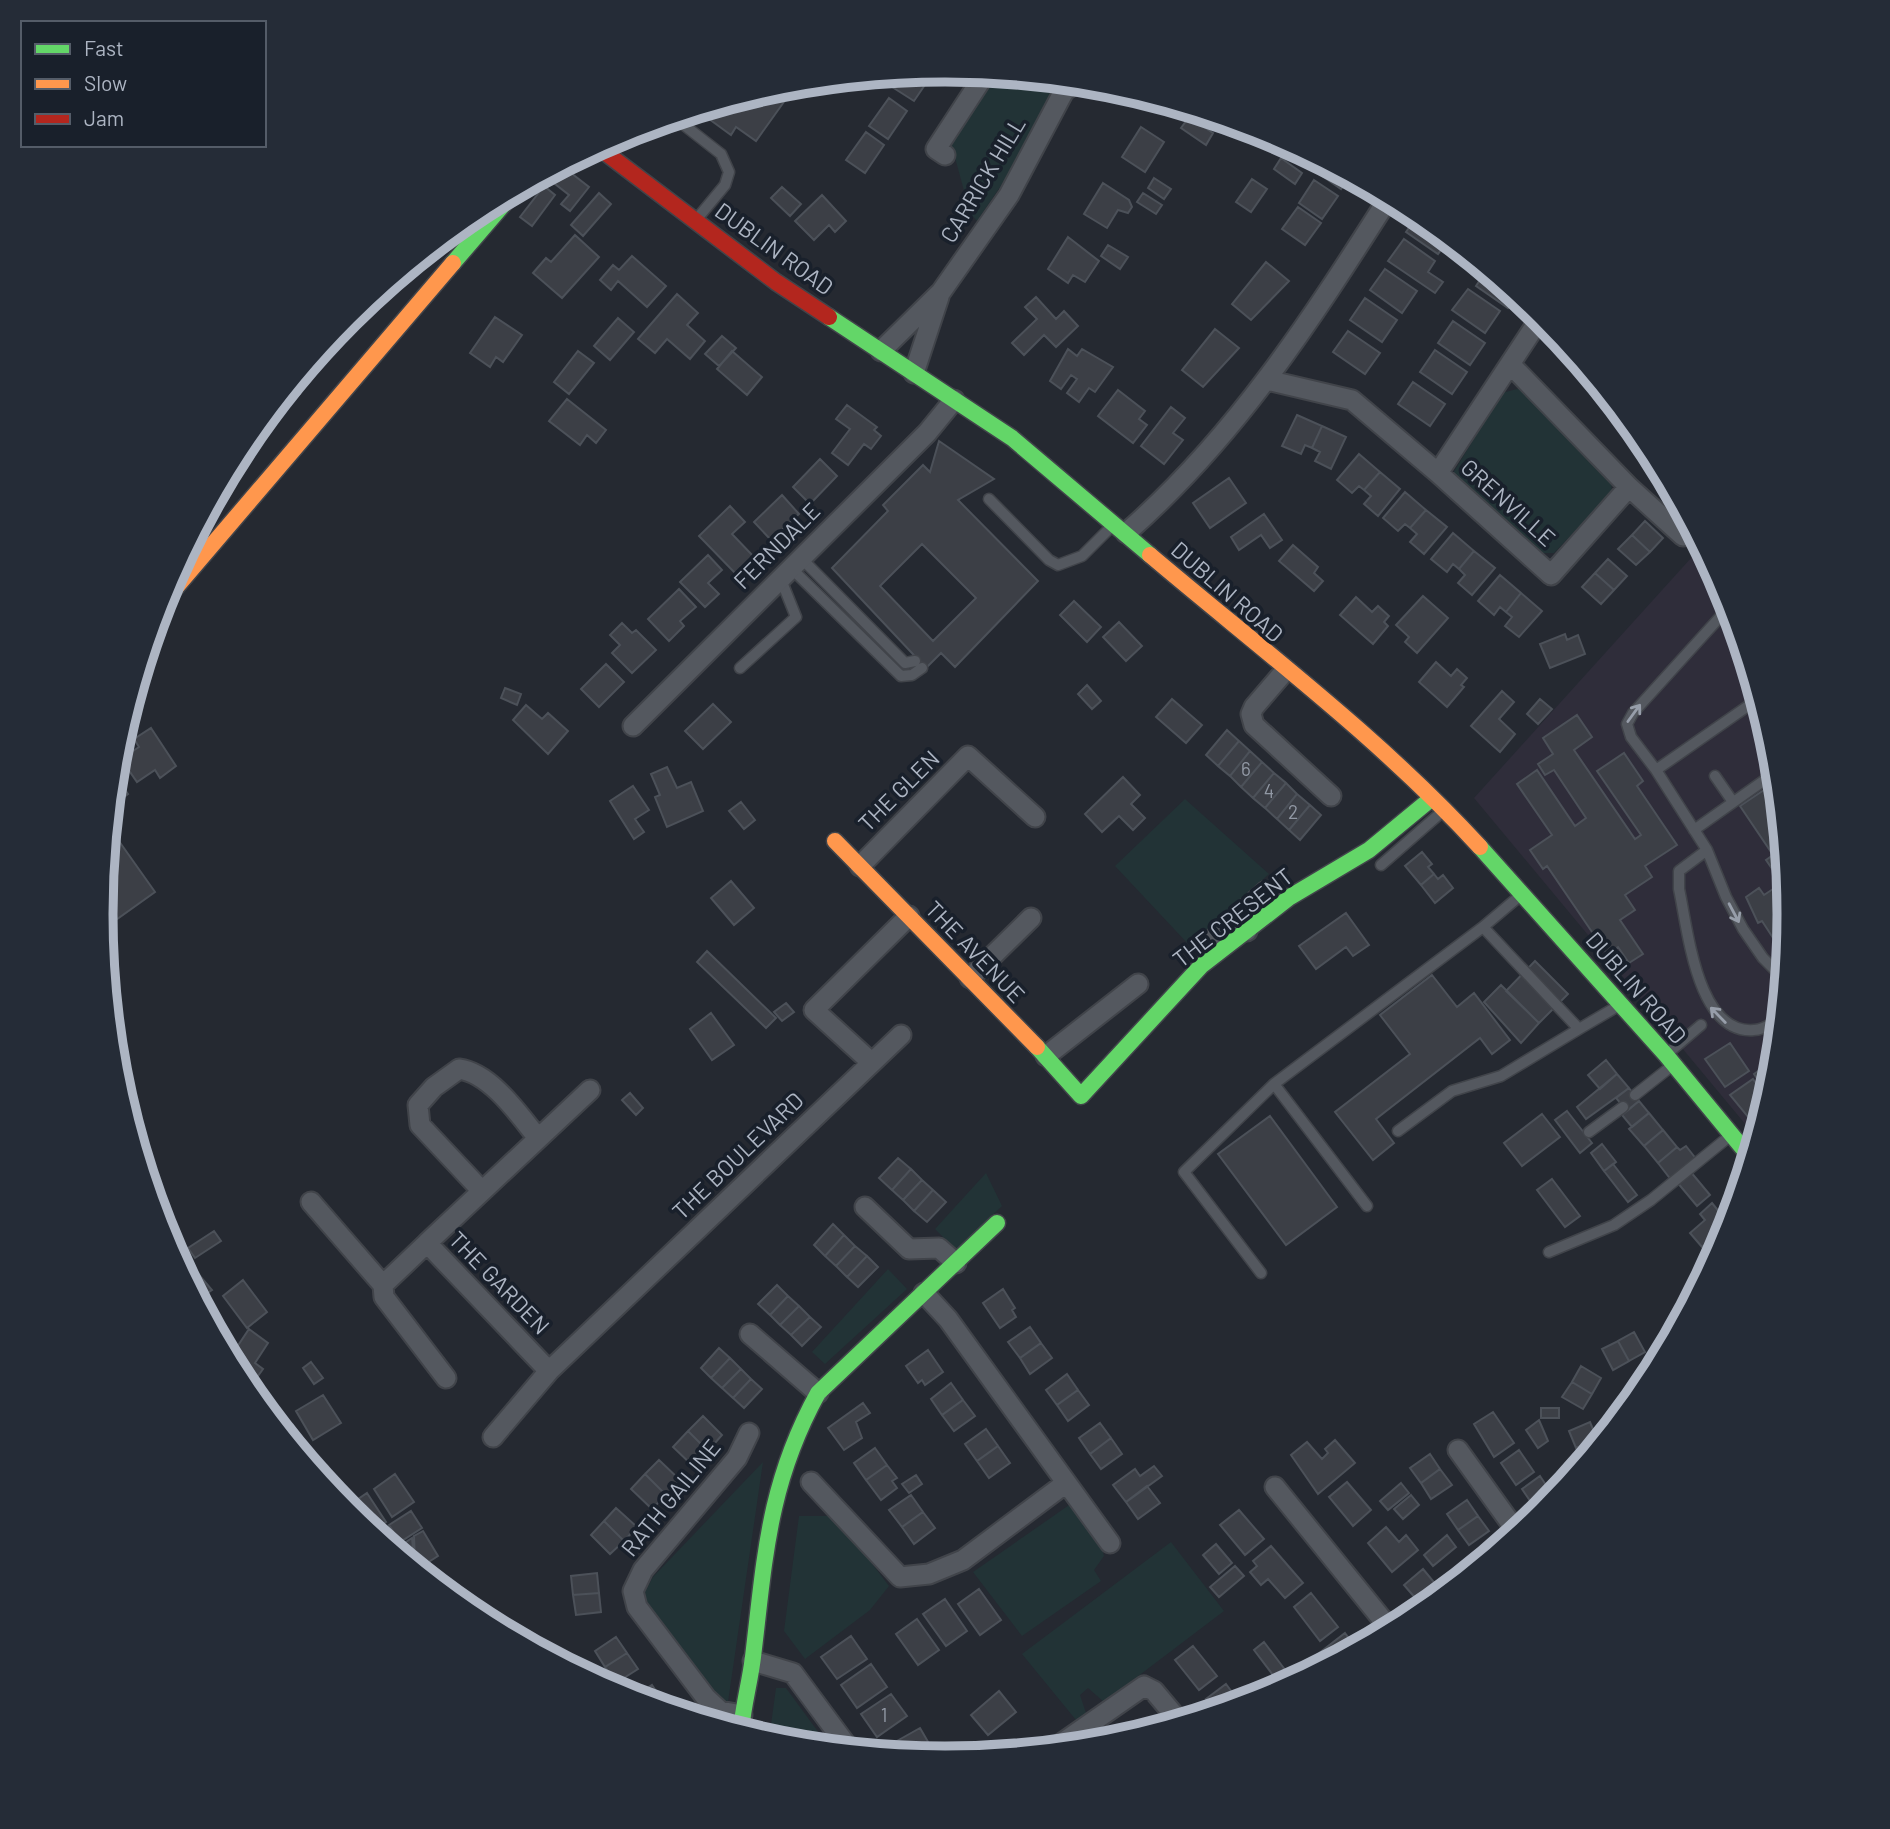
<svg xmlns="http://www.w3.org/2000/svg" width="1890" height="1829" font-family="Barlow,sans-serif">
<rect width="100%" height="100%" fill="#252931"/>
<!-- medical -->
<path fill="#2f2d3a" d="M1701,547L1725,592L1773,750L1789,915L1773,1080L1756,1137L1474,798Z"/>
<!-- green -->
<path fill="#223336" d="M995,75L1047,80L1057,103L977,221L970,213L950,139Z
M1517,389L1528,391L1611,480L1612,492L1554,553H1539L1456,480L1453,473L1502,393Z
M1185,799L1269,874L1190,946L1115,866Z
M986,1173L1002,1206L956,1250L935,1229Z
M888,1269L907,1289L825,1364L812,1352Z
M763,1462L728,1702L710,1692L648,1605L645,1592L653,1577Z
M1072,1503L1101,1544L1104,1556L1094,1570L1101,1581L1022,1636L973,1572Z
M799,1516H836L889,1586L870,1610L805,1659L784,1631Z
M1171,1542L1224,1611L1104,1702L1088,1688L1080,1695L1086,1713L1076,1720L1022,1654Z
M776,1688H786L830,1748L769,1739Z"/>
<!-- building -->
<path fill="#3c3f46" stroke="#4c5159" stroke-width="2" fill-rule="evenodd" d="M930,71L933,73L914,101L889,85L896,75Z
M796,85L756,141L736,127L731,135L698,111L781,86Z
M889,98L907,111L888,139L869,126Z
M1189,117L1213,133L1206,145L1181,128Z
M1141,127L1164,142L1145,172L1122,157Z
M866,132L884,145L865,173L846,160Z
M1281,158L1302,173L1295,184L1274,169Z
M1324,164L1349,178L1341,189L1318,173Z
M562,166L589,187L570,211L561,204L569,195L550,180Z
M1154,178L1171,189L1164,199L1148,188Z
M1252,179L1267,189L1251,212L1236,202Z
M1314,180L1338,196L1322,219L1299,203Z
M1103,183L1129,200L1132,207L1128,213L1118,210L1107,228L1084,214Z
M544,186L555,195L532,226L520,217Z
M782,187L801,204L790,216L771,198Z
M599,193L611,204L583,236L571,225Z
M1143,193L1162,205L1156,214L1137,202Z
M822,195L846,221L835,232L829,225L814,240L795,221Z
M1298,207L1321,223L1305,245L1282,229Z
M1418,215L1448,240L1438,254L1406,232Z
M575,235L599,257L562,298L533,273L546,258L551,262Z
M1068,237L1099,261L1085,282L1073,275L1068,283L1048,269Z
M1404,239L1435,261L1428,272L1443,282L1435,293L1388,261Z
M1108,245L1128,257L1120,269L1101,256Z
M632,256L666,286L647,307L618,281L611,290L600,280L613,265L619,270Z
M1266,262L1289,281L1251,320L1232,304Z
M1385,269L1417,291L1402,313L1370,290Z
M1486,271L1516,296L1508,308L1476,286Z
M1468,289L1500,311L1485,333L1452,310Z
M677,294L698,313L687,325L705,341L690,359L667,339L655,353L638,339Z
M1036,297L1056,319L1064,311L1078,326L1056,347L1044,335L1024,355L1012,343L1037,319L1025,307Z
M1365,298L1397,320L1382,342L1350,320Z
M495,317L522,335L503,362L496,357L490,367L470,353Z
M618,318L634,332L610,360L594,346Z
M1453,321L1485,343L1470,365L1438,343Z
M1215,329L1239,348L1203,387L1182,370Z
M1348,331L1380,353L1365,374L1333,352Z
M1555,334L1568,348L1560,356L1546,343Z
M722,336L736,348L719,366L705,354Z
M1568,348L1580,364L1574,370L1560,356Z
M1068,349L1077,356L1082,349L1113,367L1095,392L1089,388L1079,402L1067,393L1077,379L1071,375L1061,389L1050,381Z
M1435,350L1467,372L1452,394L1420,372Z
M578,351L594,363L569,394L554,382Z
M732,351L762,377L747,395L717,369Z
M1589,374L1601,389L1595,396L1581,382Z
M1413,382L1445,404L1430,426L1398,404Z
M294,383L300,394L292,400L284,396Z
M1601,389L1613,404L1609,409L1595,396Z
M1118,390L1145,411L1139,419L1147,425L1133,443L1098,416Z
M567,399L606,430L596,443L587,435L580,445L549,421Z
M847,405L877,427L874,430L881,436L871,449L864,444L848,465L832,453L850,429L836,419Z
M1171,407L1185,418L1173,433L1183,440L1164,464L1141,446Z
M1618,410L1630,425L1626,429L1613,416Z
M1297,415L1322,426L1312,448L1305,445L1301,454L1282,446Z
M1630,425L1643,440L1640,443L1626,429Z
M1322,426L1346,437L1331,469L1315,461L1320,452L1312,448Z
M939,441L994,479L958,500L1038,581L955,667L941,653L926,668L832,568L888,511L883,505L923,465L930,472ZM922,544L976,598L933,641L880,586Z
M1359,454L1380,472L1364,490L1359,486L1352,493L1337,480Z
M820,459L837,476L810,504L793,487Z
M1380,472L1400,489L1378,516L1364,504L1371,496L1364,490Z
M1229,478L1246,503L1210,528L1193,503Z
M1405,492L1426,510L1410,528L1405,524L1398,531L1383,518Z
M782,495L799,514L771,540L754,522Z
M730,506L745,522L732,534L755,558L737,575L699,536Z
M1426,510L1447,527L1424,554L1410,542L1417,534L1410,528Z
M1264,514L1282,540L1270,548L1261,535L1239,550L1231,537Z
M1645,521L1663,538L1650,552L1632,535Z
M1453,533L1474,551L1459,569L1453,564L1447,572L1431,559Z
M1632,535L1650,552L1636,565L1618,549Z
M1293,545L1318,567L1314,573L1323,581L1314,591L1279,561Z
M1474,551L1495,568L1472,595L1458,583L1465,575L1459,569Z
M708,555L722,570L708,583L719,594L705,607L680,582Z
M1608,559L1627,576L1614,590L1595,573Z
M1595,573L1614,590L1601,604L1582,587Z
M1500,575L1521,593L1506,612L1500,607L1494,615L1478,601Z
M679,589L696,607L680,621L684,626L669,641L648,619Z
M1521,593L1542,611L1519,637L1505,626L1512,617L1506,612Z
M1423,596L1448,618L1417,653L1405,642L1409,637L1396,625Z
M1356,597L1372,612L1378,606L1389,616L1384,622L1388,626L1373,644L1340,615Z
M1074,601L1101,627L1087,642L1060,615Z
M1119,622L1142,646L1126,661L1103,637Z
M622,623L632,633L636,630L656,650L632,673L612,653L620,645L610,635Z
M1565,634L1567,640L1578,635L1585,654L1550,668L1540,644Z
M1436,662L1451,676L1457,669L1467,678L1461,685L1464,687L1447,707L1419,682Z
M606,664L624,682L599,707L581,689Z
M1087,685L1101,701L1092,709L1078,694Z
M505,688L521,694L517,705L501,698Z
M1502,691L1514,702L1499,719L1515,734L1500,752L1471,726Z
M1172,699L1202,725L1186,743L1156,717Z
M1540,699L1552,709L1538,724L1527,714Z
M713,704L731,722L703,749L685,731Z
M526,705L542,719L548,713L568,731L548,754L513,720Z
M1577,715L1592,737L1574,750L1635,839L1641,835L1597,771L1624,753L1643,781L1637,786L1677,845L1645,866L1652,877L1625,895L1635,910L1620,920L1643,954L1629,963L1618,947L1607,954L1547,866L1543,869L1530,850L1552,835L1517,784L1537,770L1575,826L1586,818L1554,770L1545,775L1538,764L1553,754L1543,738Z
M151,728L176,766L160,778L155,770L137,782L121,759L139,747L134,739Z
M1227,730L1239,741L1218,766L1206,755Z
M1239,741L1250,751L1230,776L1218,766Z
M1250,751L1262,762L1241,787L1230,776Z
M1262,762L1274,773L1253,798L1241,787Z
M667,767L677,788L691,782L703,811L667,827L655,797L660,795L651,774Z
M1274,773L1286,783L1265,808L1253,798Z
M114,774L128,794L116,803L112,798Z
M1123,777L1140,795L1131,804L1145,818L1133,830L1119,816L1102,832L1085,814Z
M1776,782L1789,915L1786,951L1779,942L1777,944L1762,921L1758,923L1746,897L1759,888L1764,895L1782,883L1766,860L1773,855L1740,806Z
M1286,783L1297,794L1277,819L1265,808Z
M633,786L649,810L635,819L644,832L634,839L610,801Z
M1297,794L1310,805L1289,830L1277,819Z
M741,802L755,820L744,829L729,811Z
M1310,805L1321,815L1300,840L1289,830Z
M109,827L155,892L113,922L102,904L103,892L106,889L103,887Z
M1422,852L1432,864L1428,867L1434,874L1421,885L1405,866Z
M1434,874L1438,879L1443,875L1453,888L1435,903L1421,885Z
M731,881L754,908L734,925L711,898Z
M1346,913L1369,945L1353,956L1346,947L1316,969L1299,946Z
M707,951L776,1018L766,1028L697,962Z
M1535,961L1568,994L1539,1023L1506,991Z
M1432,975L1457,1007L1474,993L1510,1040L1492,1054L1480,1038L1376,1119L1394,1143L1373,1160L1335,1112L1410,1054L1380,1015Z
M1501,985L1539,1023L1521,1043L1484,1002Z
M786,1003L794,1012L782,1021L774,1012Z
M711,1013L734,1045L712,1060L690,1029Z
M1730,1043L1749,1071L1725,1087L1705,1059Z
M1775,1059L1773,1080L1768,1095L1754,1074Z
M1606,1060L1617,1074L1600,1089L1588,1075Z
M1617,1074L1629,1088L1586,1119L1577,1107Z
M1753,1079L1767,1099L1758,1129L1730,1095Z
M1629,1088L1639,1101L1627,1111L1616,1098Z
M630,1093L643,1108L636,1115L622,1100Z
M1639,1101L1649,1113L1632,1127L1622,1115Z
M1567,1111L1592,1143L1580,1153L1555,1120Z
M1649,1113L1663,1130L1644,1146L1629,1129Z
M1542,1114L1560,1137L1522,1166L1504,1143Z
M1270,1116L1337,1207L1286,1245L1218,1154Z
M1663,1130L1677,1147L1658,1163L1644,1146Z
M1602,1144L1616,1162L1604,1171L1591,1153Z
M1686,1146L1697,1160L1672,1181L1658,1163L1677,1147L1680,1150Z
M898,1158L911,1169L892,1190L879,1178Z
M1613,1164L1637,1195L1628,1202L1604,1171Z
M911,1169L922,1180L903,1200L892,1190Z
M1690,1171L1710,1195L1697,1206L1677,1182Z
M1552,1179L1580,1216L1565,1227L1537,1190Z
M922,1180L933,1190L914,1211L903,1200Z
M933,1190L946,1202L927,1222L914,1211Z
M1712,1203L1729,1224L1702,1247L1690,1233L1705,1220L1700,1214Z
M164,1210L171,1219L161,1226L158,1214Z
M833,1224L844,1235L825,1256L814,1245Z
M214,1231L221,1241L195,1258L188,1248Z
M844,1235L855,1246L836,1266L825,1256Z
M855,1246L867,1256L847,1277L836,1266Z
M183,1256L212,1290L198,1299L177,1260Z
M867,1256L878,1267L858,1287L847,1277Z
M243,1280L267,1312L247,1328L223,1296Z
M777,1285L788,1296L770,1315L758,1304Z
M1003,1289L1015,1308L1012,1310L1016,1317L1000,1328L983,1303Z
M788,1296L799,1306L780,1325L770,1315Z
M799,1306L810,1317L791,1335L780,1325Z
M1671,1316L1681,1320L1665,1351L1659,1349Z
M810,1317L821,1327L802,1346L791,1335Z
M1030,1327L1041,1343L1020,1358L1008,1342Z
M249,1329L268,1343L255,1363L263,1369L253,1383L236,1372L229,1359Z
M1634,1332L1645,1352L1629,1361L1618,1341Z
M1618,1341L1629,1361L1613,1370L1602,1349Z
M1041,1343L1052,1358L1030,1374L1020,1358Z
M719,1348L730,1358L711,1378L701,1368Z
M928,1350L943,1372L925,1385L922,1380L918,1383L906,1366Z
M730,1358L741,1369L722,1388L711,1378Z
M311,1362L323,1378L314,1384L303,1368Z
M1581,1366L1601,1378L1592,1394L1572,1382Z
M741,1369L751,1379L733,1398L722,1388Z
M1067,1374L1078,1390L1057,1405L1046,1390Z
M751,1379L762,1389L744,1408L733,1398Z
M1572,1382L1592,1394L1583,1409L1562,1397Z
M951,1383L963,1400L942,1415L931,1399Z
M1078,1390L1089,1405L1068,1421L1057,1405Z
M323,1395L341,1423L313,1440L296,1411Z
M963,1400L975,1416L954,1431L942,1415Z
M863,1403L870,1413L856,1422L862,1438L844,1450L828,1428Z
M1541,1408H1559V1418H1541Z
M1493,1412L1514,1443L1494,1457L1474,1424Z
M703,1416L722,1435L708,1451L688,1431Z
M276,1420L283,1431L293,1425L303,1443L296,1448L274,1421Z
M1539,1420L1548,1441L1538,1448L1526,1430Z
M1590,1422L1597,1439L1576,1448L1569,1431Z
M1100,1423L1111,1438L1090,1454L1079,1438Z
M986,1429L998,1446L977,1461L965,1444Z
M688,1431L708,1451L693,1466L673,1447Z
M1111,1438L1122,1454L1101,1469L1090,1454Z
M1597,1439L1599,1443L1582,1463L1576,1448Z
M1335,1440L1355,1463L1318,1494L1291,1455L1307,1442L1322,1459L1328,1453L1325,1449Z
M998,1446L1010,1463L989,1478L977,1461Z
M875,1448L887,1465L866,1480L854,1463Z
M1519,1450L1534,1472L1516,1485L1501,1463Z
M1430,1454L1440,1469L1421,1483L1410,1468Z
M659,1460L680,1480L666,1495L645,1474Z
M887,1465L897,1478L892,1481L897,1488L881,1500L866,1480Z
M1154,1466L1162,1476L1126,1502L1113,1485L1135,1469L1140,1476Z
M1440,1469L1452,1485L1431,1499L1421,1483Z
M395,1474L414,1502L392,1517L374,1489Z
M645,1474L666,1495L652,1509L631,1489Z
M916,1475L922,1484L909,1493L902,1484Z
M1540,1476L1554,1497L1537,1511L1522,1489Z
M1347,1482L1371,1510L1353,1526L1329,1497Z
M1401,1483L1409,1493L1388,1510L1380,1501Z
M1147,1486L1160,1503L1138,1519L1126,1502Z
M367,1493L386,1522L372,1531L345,1508Z
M911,1495L923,1512L902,1527L889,1510Z
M1411,1495L1419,1505L1403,1519L1394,1509Z
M1467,1500L1478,1516L1458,1530L1447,1514Z
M616,1508L637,1527L624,1541L604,1521Z
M1239,1510L1264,1539L1245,1555L1220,1525Z
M411,1511L422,1528L400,1542L389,1525Z
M923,1512L935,1528L914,1544L902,1527Z
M1478,1516L1489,1531L1469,1545L1458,1530Z
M604,1521L624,1541L610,1554L591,1535Z
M1386,1527L1399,1542L1406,1535L1418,1550L1392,1572L1368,1543Z
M423,1531L438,1556L419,1568L415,1561L414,1536Z
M1447,1535L1456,1547L1433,1566L1424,1555Z
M412,1538L414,1561L411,1563L394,1550Z
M1216,1544L1232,1563L1219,1574L1203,1555Z
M1271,1546L1303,1583L1285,1598L1268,1579L1261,1585L1250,1572L1257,1566L1253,1561Z
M1235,1566L1244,1576L1219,1597L1210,1587Z
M1423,1569L1443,1593L1424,1608L1404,1585Z
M597,1573L599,1593L573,1595L571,1576Z
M979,1589L1001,1620L980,1635L958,1604Z
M599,1593L601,1612L576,1615L573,1595Z
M1311,1593L1338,1627L1320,1641L1294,1607Z
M945,1599L967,1631L946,1646L923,1614Z
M917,1619L939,1650L918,1665L896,1634Z
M1345,1633L1356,1648L1315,1669L1309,1661Z
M851,1636L867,1659L837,1679L821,1657Z
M616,1637L627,1653L605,1667L595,1651Z
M1264,1642L1286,1671L1276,1679L1254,1650Z
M1193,1646L1217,1676L1199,1690L1175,1660Z
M627,1653L638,1669L616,1683L605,1667Z
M871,1664L887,1687L857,1708L841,1685Z
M1226,1684L1240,1703L1215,1711L1206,1699Z
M652,1685L663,1701L657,1705L633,1698Z
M999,1691L1016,1712L988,1735L971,1715Z
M891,1694L907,1716L877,1737L861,1714Z
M1138,1726L1143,1733L1119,1740Z
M920,1728L934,1752L925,1757L893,1754L888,1746Z"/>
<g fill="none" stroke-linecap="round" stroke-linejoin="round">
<defs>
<path id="lane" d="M675,118L721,154L729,172L725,185L696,220
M989,499L1049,560L1058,565L1082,556L1112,526
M800,557L905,663L915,661
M790,567L901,676L912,675L922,668
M740,668L796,617L780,577
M1758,699L1656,770L1707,850L1726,897L1743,929L1763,958L1783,978
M1656,770L1631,737L1627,724L1633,713L1730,606
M1715,776L1733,802
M1694,830L1776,772
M1707,850L1679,871V889C1688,930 1697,1035 1754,1030C1762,1030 1772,1024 1779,1020
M1381,865L1444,810
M1522,894L1483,927L1579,1029L1618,1006
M1667,1054L1701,1025
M1274,1084L1367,1206
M1635,1095L1673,1065
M1398,1131L1452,1091L1501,1076L1579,1029
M1589,1132L1623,1107
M1549,1252L1614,1225L1651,1200L1731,1135
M1261,1273L1184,1172L1274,1084L1483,927"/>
<path id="street" d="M945,155L936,149L985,74
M881,351L941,292L981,235L1009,195L1064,91L1076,83
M1510,364L1629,487L1683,536
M914,373L939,297
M1267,380L1352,400L1438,473L1551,575L1629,487
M1438,473L1541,317
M1126,533C1235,438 1311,320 1388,199
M1284,672L1254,707L1251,714L1254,725L1331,796
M633,726L927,433L954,400
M860,866L968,756L1035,817
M1236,918L1266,891
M1207,945L1236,918L1247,931
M970,978L1031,918
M1046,1056L1138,984
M871,1062L814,1010L909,916
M481,1190L420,1125L418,1105L434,1087L459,1069C490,1073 518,1113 537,1137
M311,1202L383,1285
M865,1207L909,1249L939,1248L956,1263
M427,1243L590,1090
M924,1293L948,1319L1110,1543
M750,1334L818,1393
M446,1378L384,1297L383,1285L427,1243L549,1371
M493,1437L549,1371L901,1035
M1458,1450L1517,1532
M317,1474L320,1473
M811,1482L900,1577L929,1574L963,1560L1066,1483
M1275,1487L1390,1629
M753,1661L793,1673L850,1750
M742,1715L720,1711L706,1698L637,1607L633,1591L643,1570L737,1458L749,1433
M1055,1748L1144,1686L1154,1691L1180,1722"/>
<path id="fast" d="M453,263L515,191
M829,317L1012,438L1150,555
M1480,847L1666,1055L1750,1157
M1037,1047L1081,1096L1201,966L1290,897L1369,850L1432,798
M741,1731C743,1706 750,1682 753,1657C765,1557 768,1484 818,1393L997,1223"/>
<path id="slow" d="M1150,555C1261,649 1381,739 1480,847
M160,606L453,263
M835,841L1037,1047"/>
<path id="jam" d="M598,147L776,282L829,317"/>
</defs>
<!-- lane casing -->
<use href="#lane" stroke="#41444a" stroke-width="13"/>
<!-- street casing -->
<use href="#street" stroke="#41444a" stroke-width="23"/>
<!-- fast casing -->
<use href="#fast" stroke="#41444a" stroke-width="19"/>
<!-- slow casing -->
<use href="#slow" stroke="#41444a" stroke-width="19"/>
<!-- jam casing -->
<use href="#jam" stroke="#41444a" stroke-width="19"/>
<!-- lane -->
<use href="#lane" stroke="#54585f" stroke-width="10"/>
<!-- street -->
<use href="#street" stroke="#54585f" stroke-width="19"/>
<!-- fast -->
<use href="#fast" stroke="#63d668" stroke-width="16"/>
<!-- slow -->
<use href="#slow" stroke="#ff974d" stroke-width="16"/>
<!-- jam -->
<use href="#jam" stroke="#b3261e" stroke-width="16"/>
</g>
<!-- one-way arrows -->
<defs><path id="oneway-shaft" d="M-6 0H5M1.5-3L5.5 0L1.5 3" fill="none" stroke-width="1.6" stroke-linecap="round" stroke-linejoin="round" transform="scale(1.75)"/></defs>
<g stroke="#979eaa">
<use href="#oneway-shaft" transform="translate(1634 713) rotate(-54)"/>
<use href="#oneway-shaft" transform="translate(1734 913) rotate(62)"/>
<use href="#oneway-shaft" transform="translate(1718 1015) rotate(-134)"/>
</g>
<g text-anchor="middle" stroke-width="7" stroke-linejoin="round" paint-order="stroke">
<!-- number labels -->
<g font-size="19" fill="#9198a4">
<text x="1246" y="776">6</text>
<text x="1269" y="798">4</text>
<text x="1293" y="819">2</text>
<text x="884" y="1722">1</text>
</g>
<!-- street labels -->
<g font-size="23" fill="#adb5c3" stroke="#19202b">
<text transform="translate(983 180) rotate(-59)" y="8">CARRICK HILL</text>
<text transform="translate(774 249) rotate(36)" y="8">DUBLIN ROAD</text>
<text transform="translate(1508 503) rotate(42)" y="8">GRENVILLE</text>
<text transform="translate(777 546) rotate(-45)" y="8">FERNDALE</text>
<text transform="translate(1227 592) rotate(41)" y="8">DUBLIN ROAD</text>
<text transform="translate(899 791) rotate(-45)" y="8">THE GLEN</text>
<text transform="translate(1233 918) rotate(-38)" y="8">THE CRESENT</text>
<text transform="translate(975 952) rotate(46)" y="8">THE AVENUE</text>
<text transform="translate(1636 988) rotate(49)" y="8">DUBLIN ROAD</text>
<text transform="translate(738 1156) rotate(-44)" y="8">THE BOULEVARD</text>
<text transform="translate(499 1283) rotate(46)" y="8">THE GARDEN</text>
<text transform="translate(671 1498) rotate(-51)" y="8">RATH GAILINE</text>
</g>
</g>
<!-- crop -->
<path d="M0 0H1890V1829H0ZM113 914a832 832 0 1 1 1664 0a832 832 0 1 1-1664 0Z" fill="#252c37" fill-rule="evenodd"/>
<path fill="none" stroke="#adb5c3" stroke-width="9" d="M113 914a832 832 0 1 1 1664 0a832 832 0 1 1-1664 0Z"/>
<!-- legend -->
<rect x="21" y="21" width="245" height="126" fill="#19202b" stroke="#545c68" stroke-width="2"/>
<rect x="35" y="44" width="35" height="10" fill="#63d668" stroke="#545c68" stroke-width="2"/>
<text x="84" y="56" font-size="21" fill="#adb5c3">Fast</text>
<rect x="35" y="79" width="35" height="10" fill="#ff974d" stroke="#545c68" stroke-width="2"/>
<text x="84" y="91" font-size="21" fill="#adb5c3">Slow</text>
<rect x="35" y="114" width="35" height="10" fill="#b3261e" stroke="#545c68" stroke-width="2"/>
<text x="84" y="126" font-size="21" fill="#adb5c3">Jam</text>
</svg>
